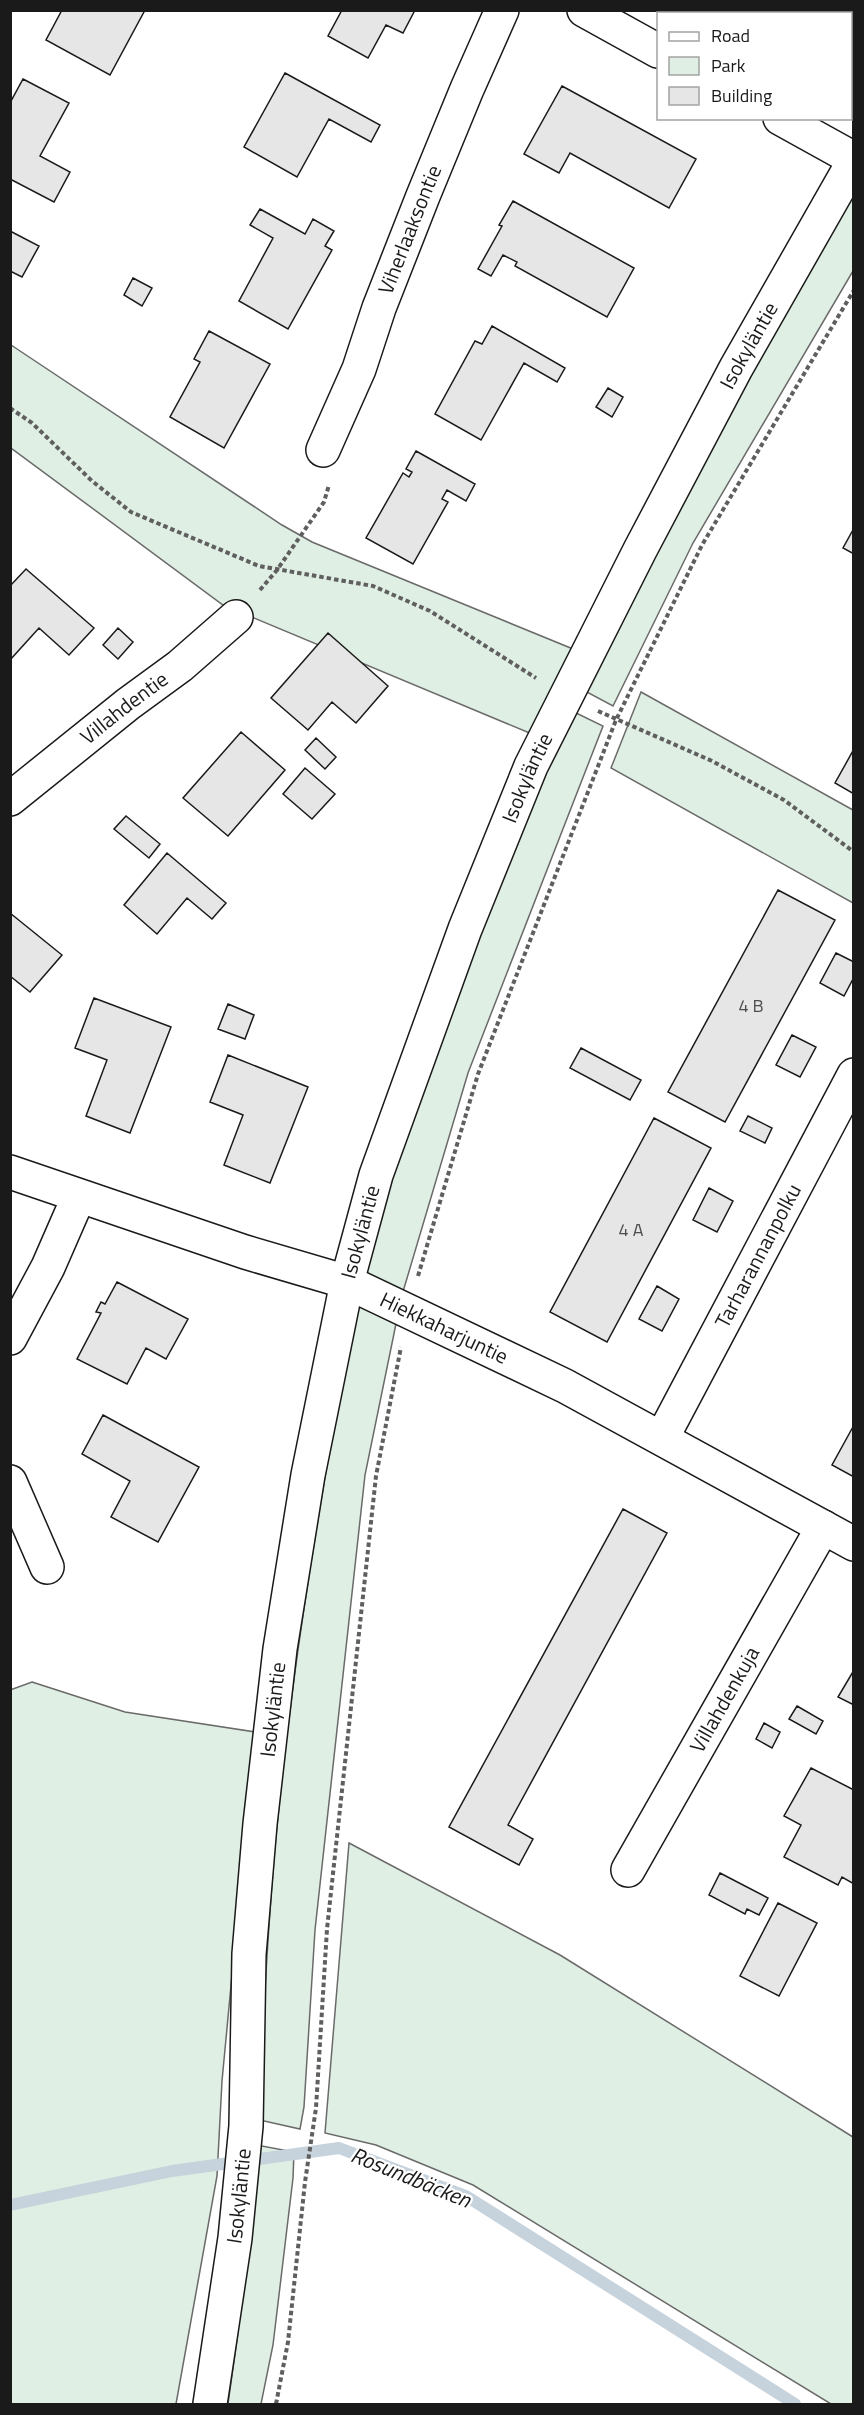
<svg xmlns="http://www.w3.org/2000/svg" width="864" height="2415" font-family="'Titillium Web',sans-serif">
<rect width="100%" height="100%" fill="#fff"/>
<!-- green -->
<path fill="#e0efe3" stroke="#6a6a6a" stroke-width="1.5" d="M853,185V271L693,543L613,706L583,690L652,556Z
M11,345L282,525L312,542L573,649L532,734L223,605L11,448Z
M641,692L853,810V903L611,768Z
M572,711L603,726L468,1073L402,1295L364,1277L390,1180L478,934Z
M356,1302L397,1319L365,1475L315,1930L304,2107L300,2129L255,2119C265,2022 267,1923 277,1826C294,1650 324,1476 356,1302Z
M32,1682L125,1712L255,1732L222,2081L217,2176L176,2404H11L10,1690Z
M349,1843L560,1955L853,2137V2404H831L473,2185L376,2145L325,2133Z
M251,2144L294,2152L293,2178L273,2345L261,2404H228L238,2332Z"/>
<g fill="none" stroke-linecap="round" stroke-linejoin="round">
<!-- stream -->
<path stroke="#c6d2dc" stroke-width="12" d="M10,2205L172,2171L339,2148L466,2196L795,2404"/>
</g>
<!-- building -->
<path fill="#e6e6e6" stroke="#1a1a1a" stroke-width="1.5" d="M62,10H145L110,75L46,40Z
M342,10H415L403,33L386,25L368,58L328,36Z
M285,73L380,125L371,142L329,119L297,177L244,147Z
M23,79L69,103L40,156L70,172L54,202L10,179V103Z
M562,86L696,159L669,208L570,153L559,173L524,154Z
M513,201L634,268L607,317L515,266L517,262L503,255L491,276L478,269L502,226L499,225Z
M260,209L305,234L313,219L334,231L325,246L332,250L288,329L239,301L273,238L250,225Z
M10,231L39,246L22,277L10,271Z
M133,278L152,288L142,306L124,295Z
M492,326L565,368L557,382L524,363L481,440L435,414L475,341L482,344Z
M209,331L270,364L224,448L170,417L200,362L194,359Z
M608,388L623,397L612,417L596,407Z
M416,451L475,484L466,501L447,490L442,499L448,502L413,564L366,538L403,473L409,477L412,472L406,469Z
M854,528V554L843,548Z
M26,569L94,628L69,655L39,628L10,660V586Z
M118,628L133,642L118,659L103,645Z
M328,633L388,686L356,723L332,702L308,730L271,698Z
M241,732L285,770L228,836L183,798Z
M316,738L336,757L325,769L305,750Z
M854,749V794L835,783Z
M305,768L335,794L312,819L283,794Z
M126,816L160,844L149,858L114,829Z
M167,853L226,903L212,919L187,898L157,934L124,905Z
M778,890L835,920L725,1122L668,1092Z
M10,913L62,955L30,992L10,976Z
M836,953L854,962V977L844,996L820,983Z
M94,998L171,1027L130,1133L86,1116L107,1060L75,1048Z
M228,1004L254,1015L245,1039L218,1029Z
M792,1035L816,1047L800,1077L776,1065Z
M581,1048L641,1080L630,1100L570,1068Z
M228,1055L308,1087L270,1183L224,1165L243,1115L210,1102Z
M748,1116L772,1128L765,1143L740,1131Z
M654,1118L711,1148L607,1342L550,1312Z
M709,1188L733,1201L717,1232L693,1220Z
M117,1282L188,1319L166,1359L146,1348L127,1384L77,1359L101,1313L96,1312L101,1302L105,1304Z
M657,1286L679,1299L662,1331L639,1319Z
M103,1415L199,1467L158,1542L111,1517L130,1481L82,1454Z
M854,1425V1477L832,1465Z
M623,1509L667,1533L508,1825L533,1839L519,1865L449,1827Z
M854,1670V1705L838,1697Z
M797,1706L823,1721L816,1734L789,1719Z
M764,1723L780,1732L772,1748L756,1739Z
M811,1768L854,1790V1884L842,1877L838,1885L784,1857L801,1825L784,1816Z
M720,1873L768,1898L759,1915L747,1909L745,1914L709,1895Z
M778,1903L817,1923L779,1996L740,1976Z"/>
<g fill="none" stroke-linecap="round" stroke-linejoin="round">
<defs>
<g id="minor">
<path d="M584,10L658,51"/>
<path d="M780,118L854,159"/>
<path id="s1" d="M323,450L359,369L379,308L423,196L467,89L502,10"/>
<path id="s2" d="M10,799L128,704L180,666L236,617"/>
<path id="s3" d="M10,1172L245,1252L347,1282L565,1386L854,1544"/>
<path d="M10,1338L48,1267L79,1196"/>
<path id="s4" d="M662,1438L854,1075"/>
<path d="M10,1482L47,1567"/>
<path id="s5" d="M628,1870L823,1527"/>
<path id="s6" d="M210,2404L235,2238L246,2126L249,1954L260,1824L280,1649L308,1475L347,1282L376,1175L465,929L531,766L640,550L736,368L854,161"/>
</g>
</defs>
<!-- minor casing -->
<use href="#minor" stroke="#1a1a1a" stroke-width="36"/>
<!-- path -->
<path stroke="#5f5f5f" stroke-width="4" stroke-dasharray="4.5 3" stroke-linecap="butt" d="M10,408L32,423L92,481L131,512L259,566L373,586L430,611L536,678
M260,590L277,570L324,502L329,485
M598,711L712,761L784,800L854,852
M418,1276L478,1074L616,720L702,545L854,290
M276,2404L288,2342L305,2182L316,2108L327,1929L376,1476L401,1347"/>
<!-- minor -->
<use href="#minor" stroke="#fff" stroke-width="33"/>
</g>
<g text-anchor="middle" stroke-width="4.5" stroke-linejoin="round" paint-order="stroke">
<!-- number labels -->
<g font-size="18" fill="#4d4d4d">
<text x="751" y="1012">4 B</text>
<text x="631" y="1236">4 A</text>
</g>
<!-- street labels -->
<g font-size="21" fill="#1a1a1a" stroke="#fff">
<text dy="7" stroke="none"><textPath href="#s1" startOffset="237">Viherlaaksontie</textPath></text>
<text dy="7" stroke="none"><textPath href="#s6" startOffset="2154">Isokyläntie</textPath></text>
<text dy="7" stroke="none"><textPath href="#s2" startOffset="146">Villahdentie</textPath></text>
<text dy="7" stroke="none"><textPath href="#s6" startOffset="1668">Isokyläntie</textPath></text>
<text dy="7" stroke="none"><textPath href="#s6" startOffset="1184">Isokyläntie</textPath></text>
<text dy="7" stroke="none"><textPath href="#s4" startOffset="206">Tarharannanpolku</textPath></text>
<text dy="7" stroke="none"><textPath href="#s3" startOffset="462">Hiekkaharjuntie</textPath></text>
<text dy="7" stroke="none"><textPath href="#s5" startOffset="196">Villahdenkuja</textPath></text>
<text dy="7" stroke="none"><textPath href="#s6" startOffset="698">Isokyläntie</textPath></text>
<text dy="7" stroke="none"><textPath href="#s6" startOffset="210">Isokyläntie</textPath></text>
</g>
<!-- water labels -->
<g font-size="22" font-style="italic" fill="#1a1a1a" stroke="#fff">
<text transform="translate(411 2177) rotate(22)" y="8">Rosundbäcken</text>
</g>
</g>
<!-- border -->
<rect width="864" height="2415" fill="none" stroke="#1a1a1a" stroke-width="24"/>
<!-- legend -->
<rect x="657" y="12" width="195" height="108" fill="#ffffff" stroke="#a3a3a3" stroke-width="1.5"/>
<rect x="669" y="32" width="30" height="9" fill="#ffffff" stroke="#a3a3a3" stroke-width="1.5"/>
<text x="711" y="42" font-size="18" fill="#1a1a1a">Road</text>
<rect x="669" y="57" width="30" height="18" fill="#e0efe3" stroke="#a3a3a3" stroke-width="1.5"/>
<text x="711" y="72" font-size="18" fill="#1a1a1a">Park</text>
<rect x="669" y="87" width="30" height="18" fill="#e6e6e6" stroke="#a3a3a3" stroke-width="1.5"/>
<text x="711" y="102" font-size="18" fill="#1a1a1a">Building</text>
</svg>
